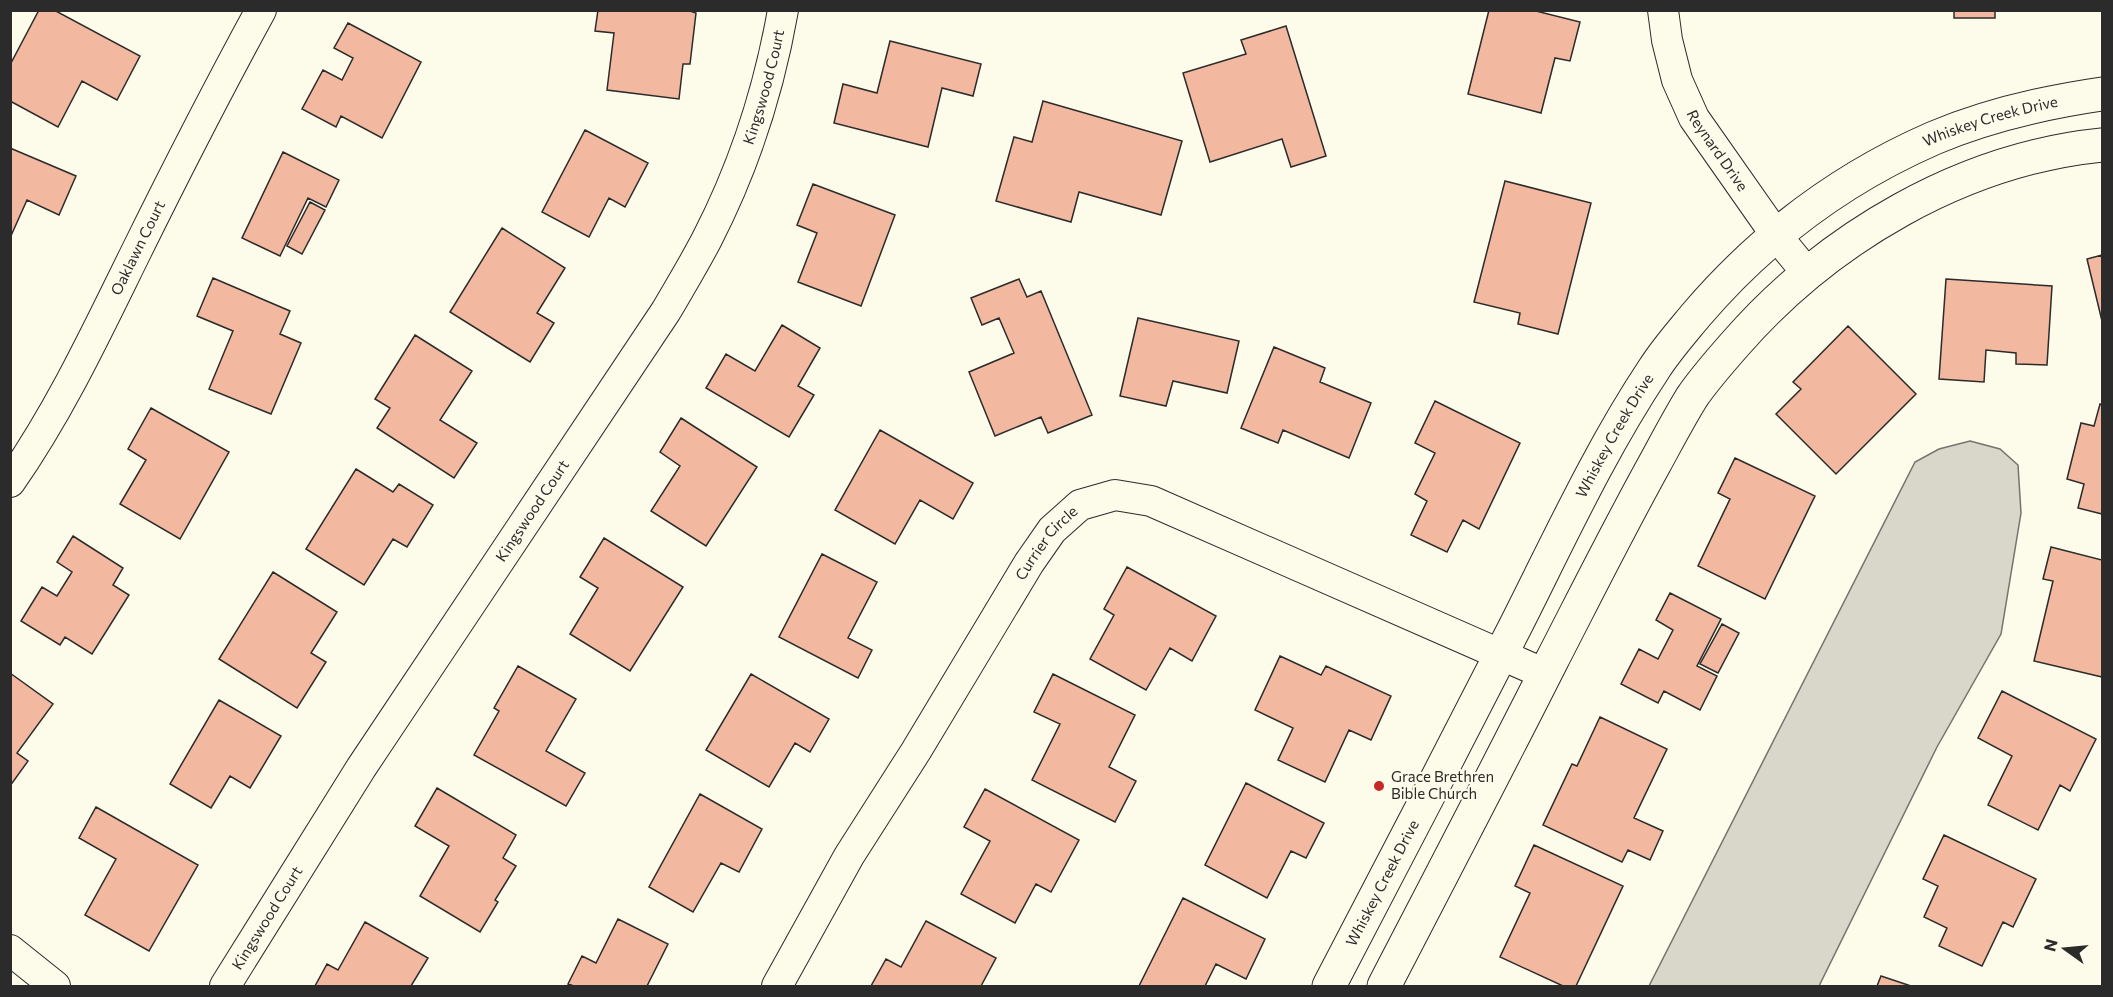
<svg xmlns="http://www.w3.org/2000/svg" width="2113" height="997" font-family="Commissioner,sans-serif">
<rect width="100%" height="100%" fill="#fdfbea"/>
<!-- water -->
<path fill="#d8d7c9" stroke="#74746e" stroke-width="1.5" d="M1970,441L2000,449L2018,465L2021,513L2001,634L1937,747L1819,986H1649L1915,462L1939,449Z"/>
<!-- building -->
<path fill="#f2b8a0" stroke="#2b2b2b" stroke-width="1.5" d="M39,10H54L140,56L117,100L82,81L58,127L10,101V65Z
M598,10H687L696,13L690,64H683L679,99L607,90L614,33L595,31Z
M1489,10H1532L1580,22L1570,61L1555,58L1541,113L1468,94Z
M1954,10H1995V18H1954Z
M348,23L421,62L382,138L341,116L336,127L302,109L323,70L342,80L353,58L334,48Z
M1286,26L1326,156L1291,167L1282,139L1210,162L1183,73L1246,54L1241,40Z
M890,41L981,64L973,96L942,88L928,147L834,123L843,84L877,93Z
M1043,101L1182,141L1161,215L1079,192L1071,222L996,201L1014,137L1032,142Z
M585,130L648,163L625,207L609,198L589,237L542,212Z
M10,148L76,176L59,215L27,200L10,238Z
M283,152L339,180L326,207L308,198L280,256L242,238Z
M1505,181L1591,203L1558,334L1518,324L1520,313L1474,302Z
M813,184L895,215L861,306L798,282L817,233L797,225Z
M310,202L325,210L302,254L287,246Z
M502,228L565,268L537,313L554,323L530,362L450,312Z
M2102,255V321L2087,259Z
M213,278L290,311L280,334L301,343L271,414L209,389L233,331L197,316Z
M1019,279L1027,297L1041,291L1092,415L1048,433L1041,417L995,436L969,372L1014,353L999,318L982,325L971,298Z
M1946,279L2052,286L2047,365L2016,364V353L1986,350L1984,382L1939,379Z
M1138,318L1239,341L1227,393L1173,381L1166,406L1120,396Z
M782,325L820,348L798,386L814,395L789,437L706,388L726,354L755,371Z
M1848,326L1916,394L1836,474L1776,414L1801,389L1793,382Z
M415,335L472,371L440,420L477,443L454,478L377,428L390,408L375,399Z
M1274,347L1325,368L1320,382L1371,403L1349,458L1283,430L1278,443L1241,428Z
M1435,401L1520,443L1479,529L1463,520L1447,552L1411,535L1427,501L1415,494L1435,453L1415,443Z
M2100,404L2102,405V514L2078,508L2084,484L2067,479L2081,423L2094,426Z
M151,408L229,452L180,539L120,504L146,460L128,449Z
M681,418L757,467L706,546L651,511L680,466L660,452Z
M880,430L973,483L953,519L920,500L895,544L835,510Z
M1735,458L1815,496L1765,599L1698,566L1730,499L1718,493Z
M356,469L393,492L399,484L433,505L407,547L393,539L364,585L306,549Z
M73,536L123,568L113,585L129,595L92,654L65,637L60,645L21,621L42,587L57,596L72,572L57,562Z
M604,538L683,587L630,671L570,634L598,588L580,577Z
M2051,547L2102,560V677L2034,661L2053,581L2043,579Z
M822,554L877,582L848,638L872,650L858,678L779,637Z
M1127,567L1216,616L1192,661L1170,648L1146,690L1090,659L1114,615L1104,609Z
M273,572L337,612L311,653L326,662L297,708L219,659Z
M1670,593L1721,619L1697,666L1717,676L1700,710L1664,691L1658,703L1621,684L1639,649L1658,659L1673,630L1656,620Z
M1722,624L1739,633L1718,673L1700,664Z
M1280,656L1321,675L1326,666L1391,696L1371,740L1349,730L1325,782L1278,760L1293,728L1255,710Z
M518,666L576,699L546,751L585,773L566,806L474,755L499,711L494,708Z
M10,673L53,704L17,753L28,761L10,786Z
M751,674L829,719L810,752L795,743L769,787L706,750Z
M1053,674L1135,715L1109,767L1136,781L1115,822L1032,780L1060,724L1034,712Z
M2002,691L2096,739L2070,791L2060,785L2038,830L1988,805L2012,756L1978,738Z
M219,700L281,736L250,788L230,776L211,808L170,784Z
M1600,717L1667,749L1634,818L1663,831L1650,860L1628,850L1622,862L1543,825L1572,764L1577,766Z
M1246,783L1324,823L1306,858L1291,851L1267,898L1205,865Z
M437,788L516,835L503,858L516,866L495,900L498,902L480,932L420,896L449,846L415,826Z
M985,789L1079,840L1051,892L1036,884L1015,923L961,894L990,841L964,827Z
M700,794L762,829L739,872L721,863L693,912L649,887Z
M96,807L198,865L149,951L85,915L116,859L79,838Z
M1944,835L2036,879L2013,927L2003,922L1982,966L1939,946L1947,928L1924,917L1938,886L1923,879Z
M1534,845L1623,886L1576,986H1563L1500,957L1530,893L1515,886Z
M1183,898L1265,939L1246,979L1216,964L1205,986H1139Z
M618,919L668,944L647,986H574L568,984L582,956L596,963Z
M926,921L996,958L981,986H871L886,959L901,967Z
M365,922L428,958L411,986H315L327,964L338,970Z
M1881,976L1911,986H1877Z"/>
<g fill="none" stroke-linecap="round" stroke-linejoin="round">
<defs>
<g id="street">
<path id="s1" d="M1663,10L1667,40L1677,80L1694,118L1776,235L1807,273"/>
<path id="s2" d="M10,482C61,409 98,329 137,250C177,169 218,89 261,10"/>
<path d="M10,950L55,986"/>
<path id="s3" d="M225,986L361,768L666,311C680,287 694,264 707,239C744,167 769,90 783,10"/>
<path id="s4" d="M777,986L849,856L916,751L1029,563L1052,530L1080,505L1115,495L1151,501L1545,674"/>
</g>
<g id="secondary">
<path id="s5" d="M1329,986C1391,867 1454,747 1515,627C1559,540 1600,450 1654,369C1666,350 1682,332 1696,315C1761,239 1842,178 1934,138C1986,116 2047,102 2102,94"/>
<path d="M1384,986C1440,878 1497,769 1552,660C1586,594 1619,528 1655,463C1667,441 1679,418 1692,397C1705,378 1721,360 1736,343C1828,238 1962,159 2102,145"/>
</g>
</defs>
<!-- street casing -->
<use href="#street" stroke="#2b2b2b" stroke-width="32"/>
<!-- secondary casing -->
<use href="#secondary" stroke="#2b2b2b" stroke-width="35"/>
<!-- street -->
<use href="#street" stroke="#fdfbea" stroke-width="30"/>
<!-- secondary -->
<use href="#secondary" stroke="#fdfbea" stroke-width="33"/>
</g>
<!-- markers -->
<circle fill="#c62828" stroke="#fdfbea" stroke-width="2" cx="1379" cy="786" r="6"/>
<g text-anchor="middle" stroke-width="4.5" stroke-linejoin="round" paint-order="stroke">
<!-- street labels -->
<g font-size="15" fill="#2b2b2b" stroke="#fdfbea">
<text dy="5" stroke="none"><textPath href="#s3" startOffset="1052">Kingswood Court</textPath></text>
<text dy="5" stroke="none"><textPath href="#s5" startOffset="1124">Whiskey Creek Drive</textPath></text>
<text dy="5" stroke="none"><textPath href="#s1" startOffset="153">Reynard Drive</textPath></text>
<text dy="5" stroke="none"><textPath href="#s2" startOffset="267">Oaklawn Court</textPath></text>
<text dy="5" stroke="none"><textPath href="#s5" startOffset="620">Whiskey Creek Drive</textPath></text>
<text dy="5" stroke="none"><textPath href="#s3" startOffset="566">Kingswood Court</textPath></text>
<text dy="5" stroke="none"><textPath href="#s4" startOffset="519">Currier Circle</textPath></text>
<text dy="5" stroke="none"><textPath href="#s5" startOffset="116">Whiskey Creek Drive</textPath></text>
<text dy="5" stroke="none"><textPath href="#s3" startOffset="80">Kingswood Court</textPath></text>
</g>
<!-- poi labels -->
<g font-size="15" fill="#2b2b2b" stroke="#fdfbea" text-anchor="start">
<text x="1391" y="782">Grace Brethren<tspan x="1391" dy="17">Bible Church</tspan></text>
</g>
</g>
<!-- border -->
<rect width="2113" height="997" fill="none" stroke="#2b2b2b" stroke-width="24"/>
<!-- north arrow -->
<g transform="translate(2065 949) rotate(285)" stroke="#fdfbea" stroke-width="4.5" paint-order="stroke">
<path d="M0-4.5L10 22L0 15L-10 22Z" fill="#2b2b2b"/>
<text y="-9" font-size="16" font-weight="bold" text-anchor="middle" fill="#2b2b2b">N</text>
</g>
</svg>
